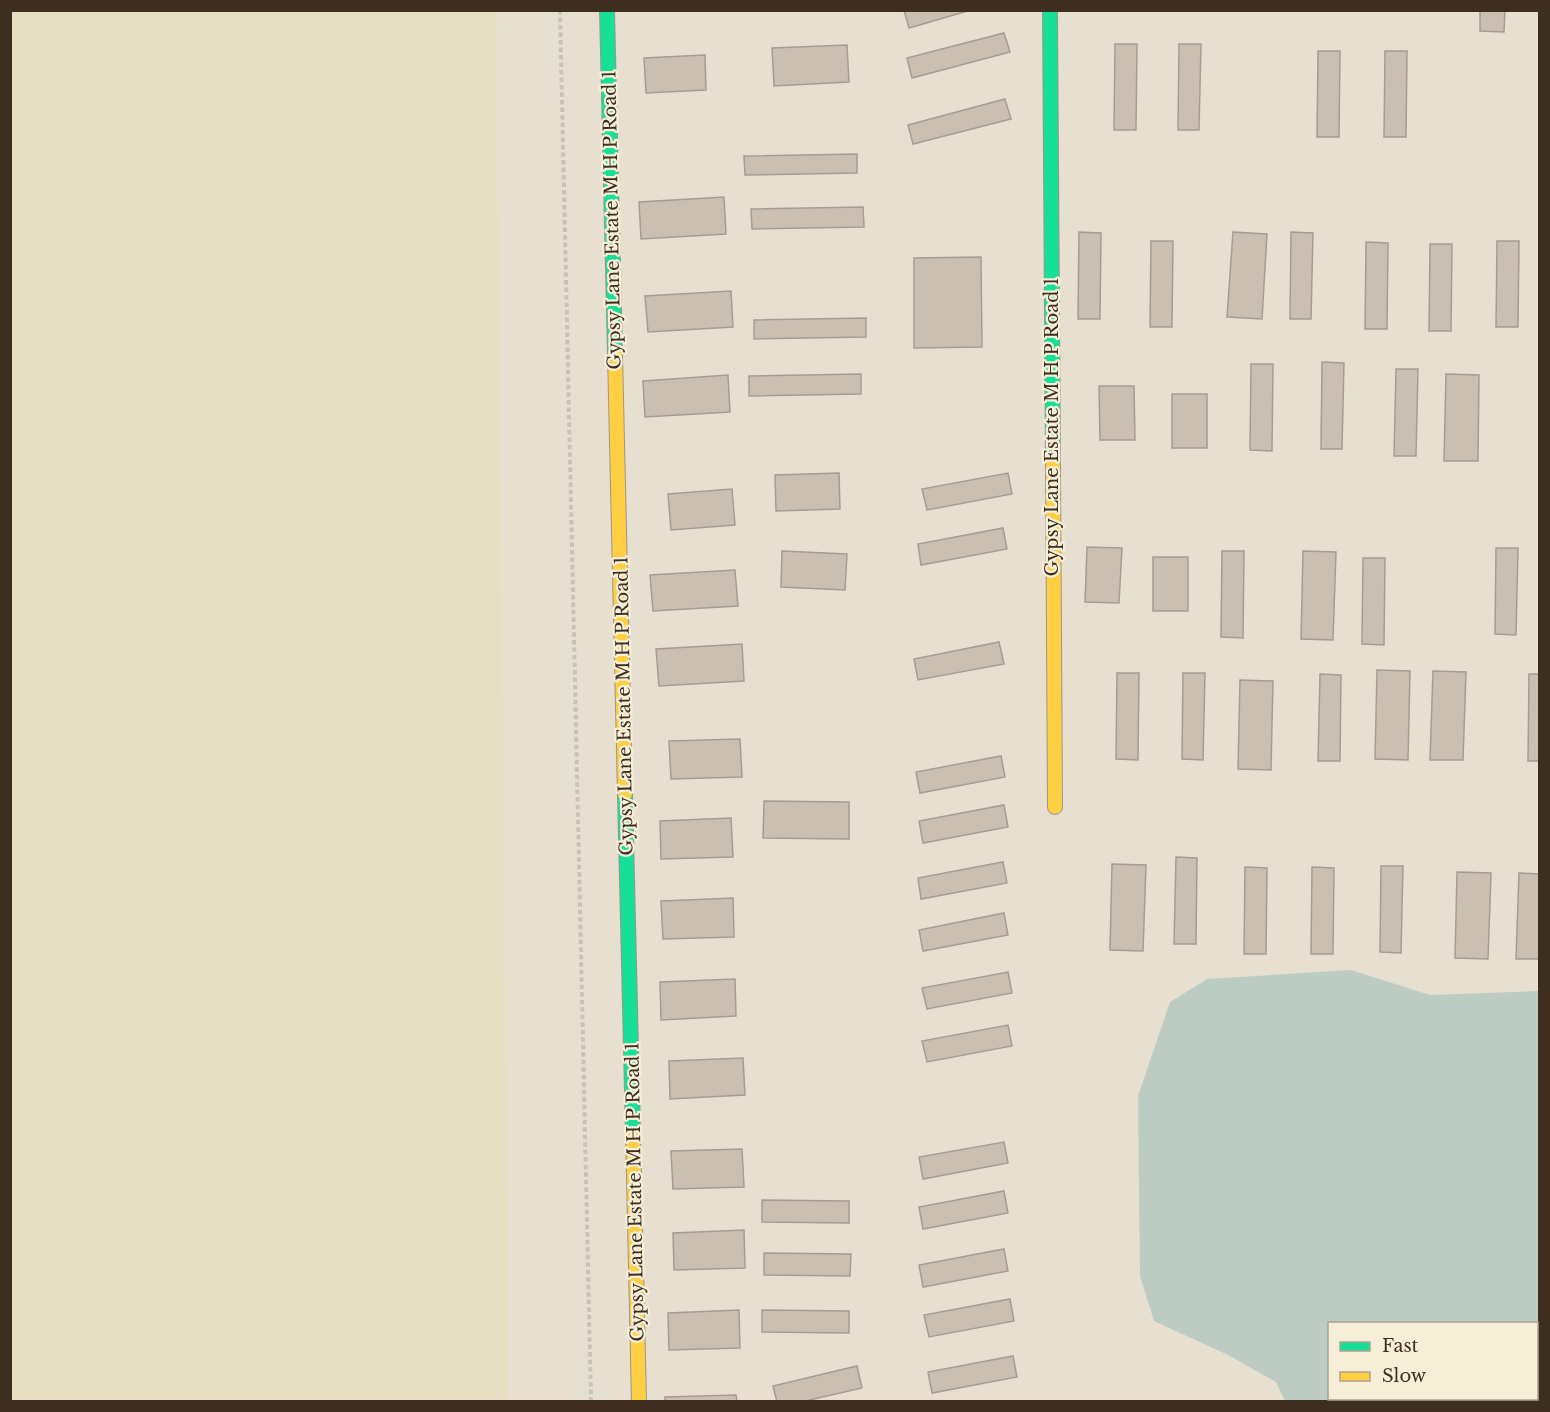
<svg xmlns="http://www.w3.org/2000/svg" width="1550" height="1412" font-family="'Libre Baskerville',serif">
<rect width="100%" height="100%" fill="#e7e0d1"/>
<!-- farmland -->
<path fill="#e6dfc2" d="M10,11H496L509,1401H11Z"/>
<!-- water -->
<path fill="#bcccc2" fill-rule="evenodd" d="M1351,970L1430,995L1539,991V1401H1285L1276,1382L1228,1355L1154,1321L1140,1276L1138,1096L1170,1002L1207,979ZM1330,1324H1536V1398H1330Z"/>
<!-- building -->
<path fill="#cbbfb2" stroke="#a89c90" stroke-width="1.5" d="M904,10H971L909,28Z
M1480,10H1505L1504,32L1480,31Z
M1004,33L1010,52L912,78L907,58Z
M1115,44H1137L1136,130H1114Z
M1179,44H1201L1199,130H1178Z
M847,45L849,82L774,86L772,48Z
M1318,51H1340L1339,137H1317Z
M1385,51H1407L1406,137H1384Z
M705,55L706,90L646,93L644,58Z
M1005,99L1011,119L913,144L908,125Z
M857,154V173L745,175L744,156Z
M724,197L726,234L641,239L639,202Z
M863,207L864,227L752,229L751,209Z
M1079,232L1101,233L1100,319H1078Z
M1233,232L1267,234L1262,319L1227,317Z
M1291,232L1313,233L1311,319H1290Z
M1151,241H1173L1172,327H1150Z
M1497,241H1519L1518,327H1496Z
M1366,242L1388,243L1387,329H1365Z
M1430,244H1452L1451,331H1429Z
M981,257L982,347L914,348V258Z
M731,291L733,327L648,332L645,296Z
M866,318V337L754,339V320Z
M1322,362L1344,363L1342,449H1321Z
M1251,364H1273L1272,451L1250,450Z
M1396,369H1418L1416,456H1394Z
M861,374V394L749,396V376Z
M1446,374L1479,375L1478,461H1444Z
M728,375L730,412L645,417L643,381Z
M1099,386H1134L1135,440H1100Z
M1172,394H1207V448H1172Z
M839,473L840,509L776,511L775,475Z
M1008,473L1012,494L927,510L922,489Z
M732,489L735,525L671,530L668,494Z
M1003,528L1007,549L921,565L918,544Z
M1087,547L1122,548L1119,603L1085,602Z
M1496,548H1518L1516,635L1495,634Z
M782,551L847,554L845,590L781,587Z
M1222,551H1244L1243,638L1221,637Z
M1303,551L1336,552L1333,640L1301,639Z
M1153,557H1188V611H1153Z
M1363,558H1385L1384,645L1362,644Z
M735,570L738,606L653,611L650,575Z
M999,642L1004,664L918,680L914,659Z
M742,644L744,681L659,686L656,649Z
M1377,670L1410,671L1408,760L1375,759Z
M1433,671L1466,672L1463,760H1430Z
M1117,673H1139L1138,760L1116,759Z
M1183,673H1205L1203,760L1182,759Z
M1320,674L1341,675L1340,761H1318Z
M1529,674H1540V761H1528Z
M1240,680L1273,681L1271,770L1238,769Z
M740,739L742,777L671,779L669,741Z
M1001,756L1005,777L920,793L916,772Z
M764,801L849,802V839L763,838Z
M1004,805L1008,827L923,843L919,821Z
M731,818L733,857L661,859L660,821Z
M1176,857L1197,858L1196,944H1174Z
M1003,862L1007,883L921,899L918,878Z
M1112,864L1146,865L1143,951L1110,950Z
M1381,866H1403L1401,953L1380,952Z
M1245,867L1267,868L1266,954H1244Z
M1312,867L1334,868L1333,954H1311Z
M1457,872L1491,873L1488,959L1455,958Z
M1519,873L1540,874V959H1516Z
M733,898L734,937L663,939L661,901Z
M1004,913L1008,935L923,951L919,930Z
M1008,972L1012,993L927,1009L922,988Z
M735,979L736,1016L661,1020L660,982Z
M1008,1025L1012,1046L927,1062L922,1041Z
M743,1058L745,1095L670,1099L669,1061Z
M1004,1142L1008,1163L923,1179L919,1157Z
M742,1149L744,1187L673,1189L671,1151Z
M1004,1191L1008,1213L923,1229L919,1207Z
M762,1200L849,1201V1223L762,1222Z
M744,1230L745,1268L674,1270L673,1233Z
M1004,1249L1008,1271L923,1287L919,1265Z
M764,1253L851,1254L850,1276L764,1275Z
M1010,1299L1014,1321L929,1337L924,1315Z
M739,1310L740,1348L669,1350L668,1313Z
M762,1310L849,1311V1333L762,1332Z
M1013,1356L1017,1377L932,1393L928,1372Z
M857,1366L862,1388L801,1402H777L773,1386Z
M736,1395L737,1402H665V1397Z"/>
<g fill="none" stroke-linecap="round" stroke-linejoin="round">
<defs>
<path id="fast" d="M607,10L615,354
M1050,10L1053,462
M625,794L633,1133"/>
<path id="slow" d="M615,354L625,794
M1053,462L1055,807
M633,1133L639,1402"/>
</defs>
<!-- fast casing -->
<use href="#fast" stroke="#9c958a" stroke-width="16"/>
<!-- slow casing -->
<use href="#slow" stroke="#9c958a" stroke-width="16"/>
<!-- path -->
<path stroke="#c8c2b9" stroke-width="4" stroke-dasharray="4.5 3" stroke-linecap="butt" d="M560,10L591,1402"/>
<!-- fast -->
<use href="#fast" stroke="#16e098" stroke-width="14"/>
<!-- slow -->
<use href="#slow" stroke="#ffcf43" stroke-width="14"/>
</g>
<g text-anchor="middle" stroke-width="4.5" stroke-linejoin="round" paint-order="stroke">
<!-- street labels -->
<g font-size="18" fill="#3d2e20" stroke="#f7eed8">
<text transform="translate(612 220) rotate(-91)" y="6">Gypsy Lane Estate M H P Road 1</text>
<text transform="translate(1052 427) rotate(-90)" y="6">Gypsy Lane Estate M H P Road 1</text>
<text transform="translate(624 706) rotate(-91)" y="6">Gypsy Lane Estate M H P Road 1</text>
<text transform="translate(635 1192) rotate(-91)" y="6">Gypsy Lane Estate M H P Road 1</text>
</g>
</g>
<!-- border -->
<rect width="1550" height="1412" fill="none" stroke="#3d2e20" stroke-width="24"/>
<!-- legend -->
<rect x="1328" y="1322" width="210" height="78" fill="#f7eed8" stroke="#ada18e" stroke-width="1.5"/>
<rect x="1340" y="1342" width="30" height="9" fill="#16e098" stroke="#ada18e" stroke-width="1.5"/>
<text x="1382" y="1352" font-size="18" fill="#3d2e20">Fast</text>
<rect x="1340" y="1372" width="30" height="9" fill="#ffcf43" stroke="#ada18e" stroke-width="1.5"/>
<text x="1382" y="1382" font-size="18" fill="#3d2e20">Slow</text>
</svg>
